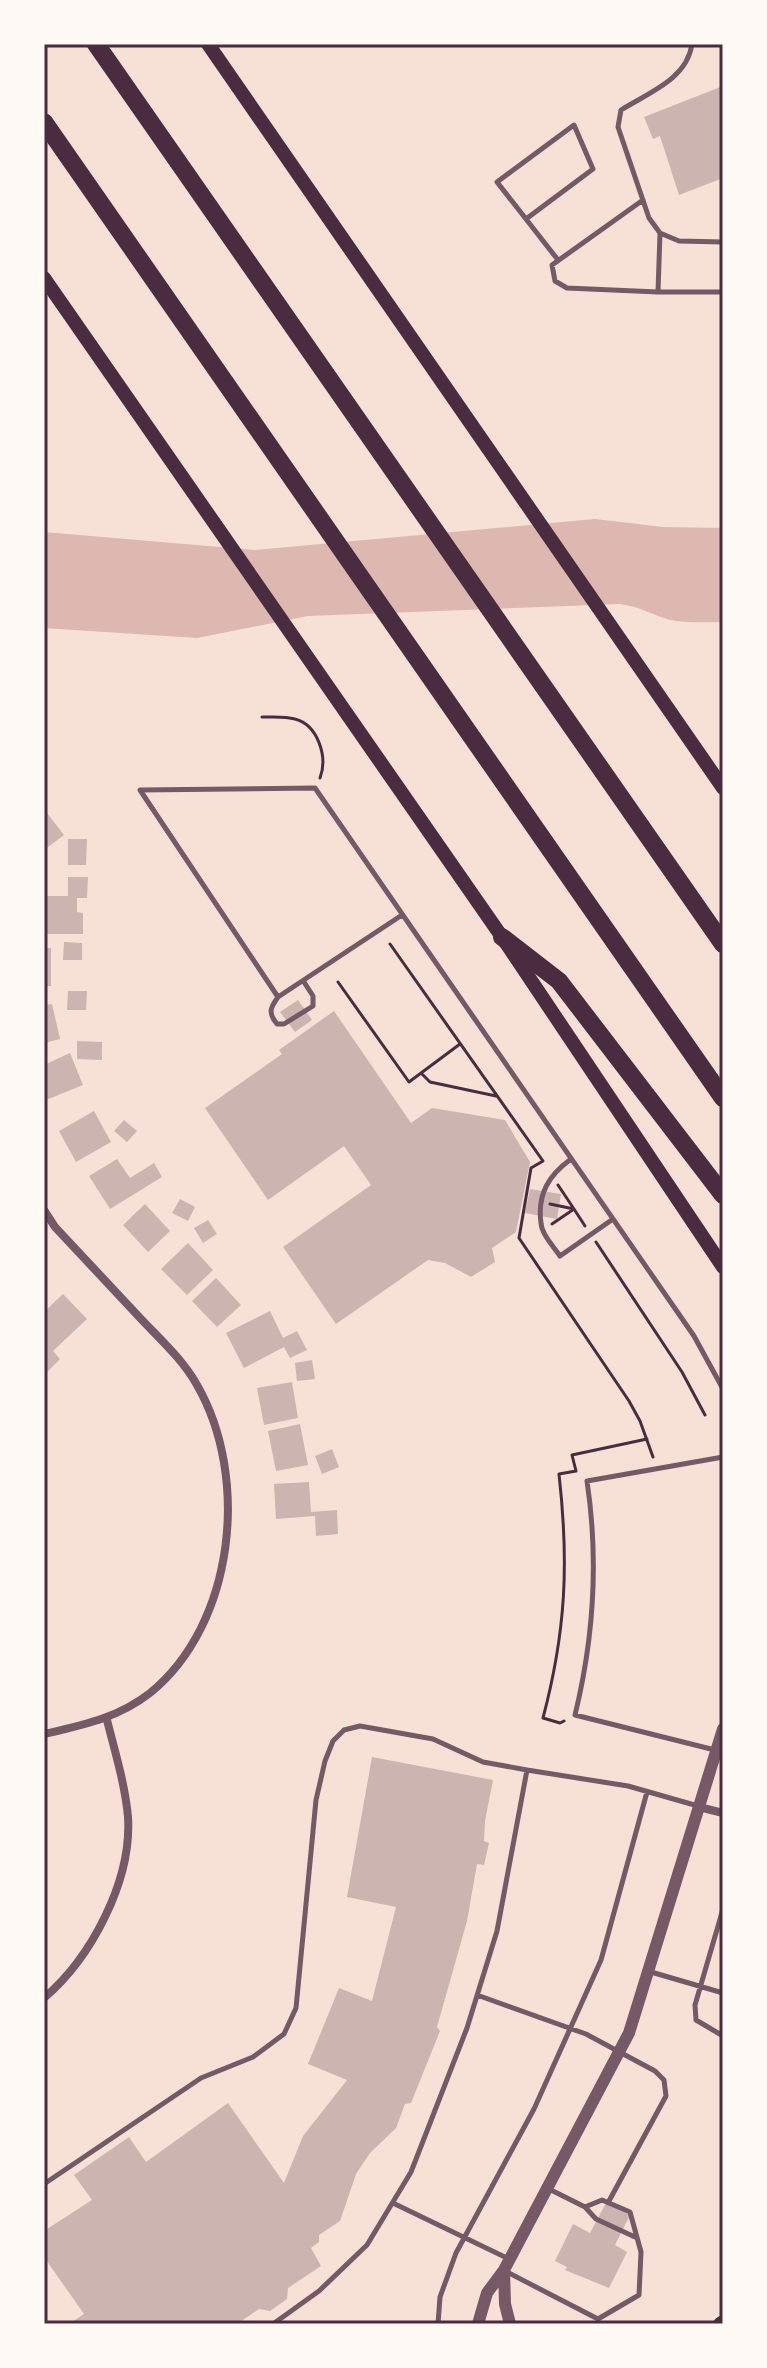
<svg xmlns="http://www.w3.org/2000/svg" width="767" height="2368" font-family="'Titillium Web',sans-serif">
<rect width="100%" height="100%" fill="#f7e1d7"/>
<!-- water -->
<path fill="#dcb8b0" d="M595,519L663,527L723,528V622C708,622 691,623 676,621C656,618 639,605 619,604L308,616L197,638L44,628V532L255,550Z"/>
<!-- building -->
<path fill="#ccb4b1" d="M723,86V178L679,195L660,136L653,139L644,117Z
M44,809L64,835L44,850Z
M68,839H87L86,865H68Z
M68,877H88L87,898H77V912L83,913V934H44V896H68Z
M64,942L82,943V960H63Z
M44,948H51V986H44Z
M68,991H87L86,1010H67Z
M298,1000L312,1020L295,1032L280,1012Z
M52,1004L60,1039L44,1043V1005Z
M334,1011L411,1123L432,1108L505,1120L530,1162L516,1232L492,1248L495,1262L471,1277L445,1263L428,1260L336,1324L283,1247L371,1185L344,1146L268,1200L205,1108L282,1054L279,1050Z
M77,1041L102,1042V1060L77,1059Z
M70,1053L83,1085L46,1100L44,1065Z
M94,1111L111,1142L76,1162L59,1131Z
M124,1120L137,1131L127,1142L114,1131Z
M117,1159L130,1178L154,1163L162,1177L110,1209L89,1176Z
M530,1189L561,1194L557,1219L525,1213Z
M180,1199L195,1207L188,1221L172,1213Z
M145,1204L170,1231L148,1252L123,1225Z
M208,1220L217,1234L203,1243L194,1228Z
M188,1243L213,1270L187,1295L161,1269Z
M216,1278L241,1305L217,1327L192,1301Z
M63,1294L87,1319L53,1351L60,1359L46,1373L44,1312Z
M270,1311L283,1338L297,1331L307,1350L290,1358L284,1347L244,1368L226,1333Z
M312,1360L315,1379L297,1381L295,1363Z
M292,1382L298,1418L264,1425L257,1388Z
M300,1424L308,1465L276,1471L268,1431Z
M332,1449L339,1467L322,1474L315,1456Z
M309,1482L311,1512L337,1510L338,1534L316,1536L315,1516L276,1519L274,1484Z
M372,1757L493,1780L485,1821L484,1841L489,1843L484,1865L477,1864L467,1921L437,2027L440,2031L411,2103L405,2104L396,2128L370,2153L356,2174L340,2221L319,2235V2242L311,2248L321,2266L288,2288L287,2299L270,2311L259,2309L237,2324H69L84,2314L44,2257V2231L92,2200L74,2175L129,2137L146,2162L228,2103L284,2183L303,2136L347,2080L308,2064L339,1988L372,2001L396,1907L347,1897Z
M606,2203L630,2215L615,2245L627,2252L609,2288L565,2270L567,2267L555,2261L573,2224L590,2233Z"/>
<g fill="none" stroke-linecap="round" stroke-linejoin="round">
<!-- path -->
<path stroke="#4a2c40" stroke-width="3" d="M262,717C273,717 285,716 295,719C318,725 328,757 320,778
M390,944L543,1161L531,1168L519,1238L629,1401L640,1421L653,1457
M338,982L409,1082L460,1044
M422,1074L430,1082L496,1096
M550,1204L574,1209L585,1226
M552,1224L574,1209L558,1185
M596,1242L682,1372L705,1415
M564,1721L560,1723L543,1718C566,1631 569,1563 559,1474L576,1471L572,1455L647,1439"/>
<!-- service -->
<path stroke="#755966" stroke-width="5" d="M692,44C687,79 650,92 621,110L618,127L649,218L660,233L679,241L723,242
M643,200L552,265L555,281L567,288L658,292
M526,219L593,169L574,125L497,182L558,260
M660,233L658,292H723
M402,915L278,997L140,790L315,788L694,1336L723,1389
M278,997C270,1008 268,1013 277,1024H284L313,1006V996L304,982
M571,1159C549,1175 537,1194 541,1223C542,1235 554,1247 560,1256L613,1219
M715,1750L575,1715C594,1637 599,1561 587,1481L723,1457
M723,1909L695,2005L696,2020L723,2036
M651,1972L723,1993
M477,1995L586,2034L655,2071L664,2080L666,2096L609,2201
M44,2184L201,2078L253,2057L284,2034L296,2008L316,1800L325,1761L333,1741L344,1730L360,1726L433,1739L483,1762L527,1770
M549,2189L585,2207L596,2219L635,2237
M395,2204L509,2259
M505,2271L598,2319L639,2295L641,2252L630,2212L602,2200L585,2207
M273,2324L319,2291L367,2245L411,2172L467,2028L497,1931L527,1770L628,1786L698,1806
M438,2324L440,2297L456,2253L534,2109L601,1960L647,1792"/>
<!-- minor -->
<path stroke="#755966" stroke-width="8" d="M44,1210L55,1227C84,1258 113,1289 142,1320C161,1340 183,1360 197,1385C250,1477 235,1624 150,1693C118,1718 83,1725 44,1734
M699,1807L723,1813
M44,1998C91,1958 132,1881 128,1817C125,1784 115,1752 107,1720"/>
<!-- tertiary -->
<path stroke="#755966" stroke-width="12" d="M504,2270L505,2304L510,2324
M478,2324L487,2293L504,2270L629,2033L723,1729"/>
<!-- secondary -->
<path stroke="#4a2c40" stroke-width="14" d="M208,44L723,788
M44,278L502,937L723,1267
M720,2324L723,2322"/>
<!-- motorway -->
<path stroke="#4a2c40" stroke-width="18" d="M96,44L723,944
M44,122L723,1098
M502,937L559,981L723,1195"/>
</g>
<!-- border -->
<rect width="767" height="2368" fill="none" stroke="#fffaf5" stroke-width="92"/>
<rect x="46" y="46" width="675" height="2276" fill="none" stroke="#4a2c40" stroke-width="3"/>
</svg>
